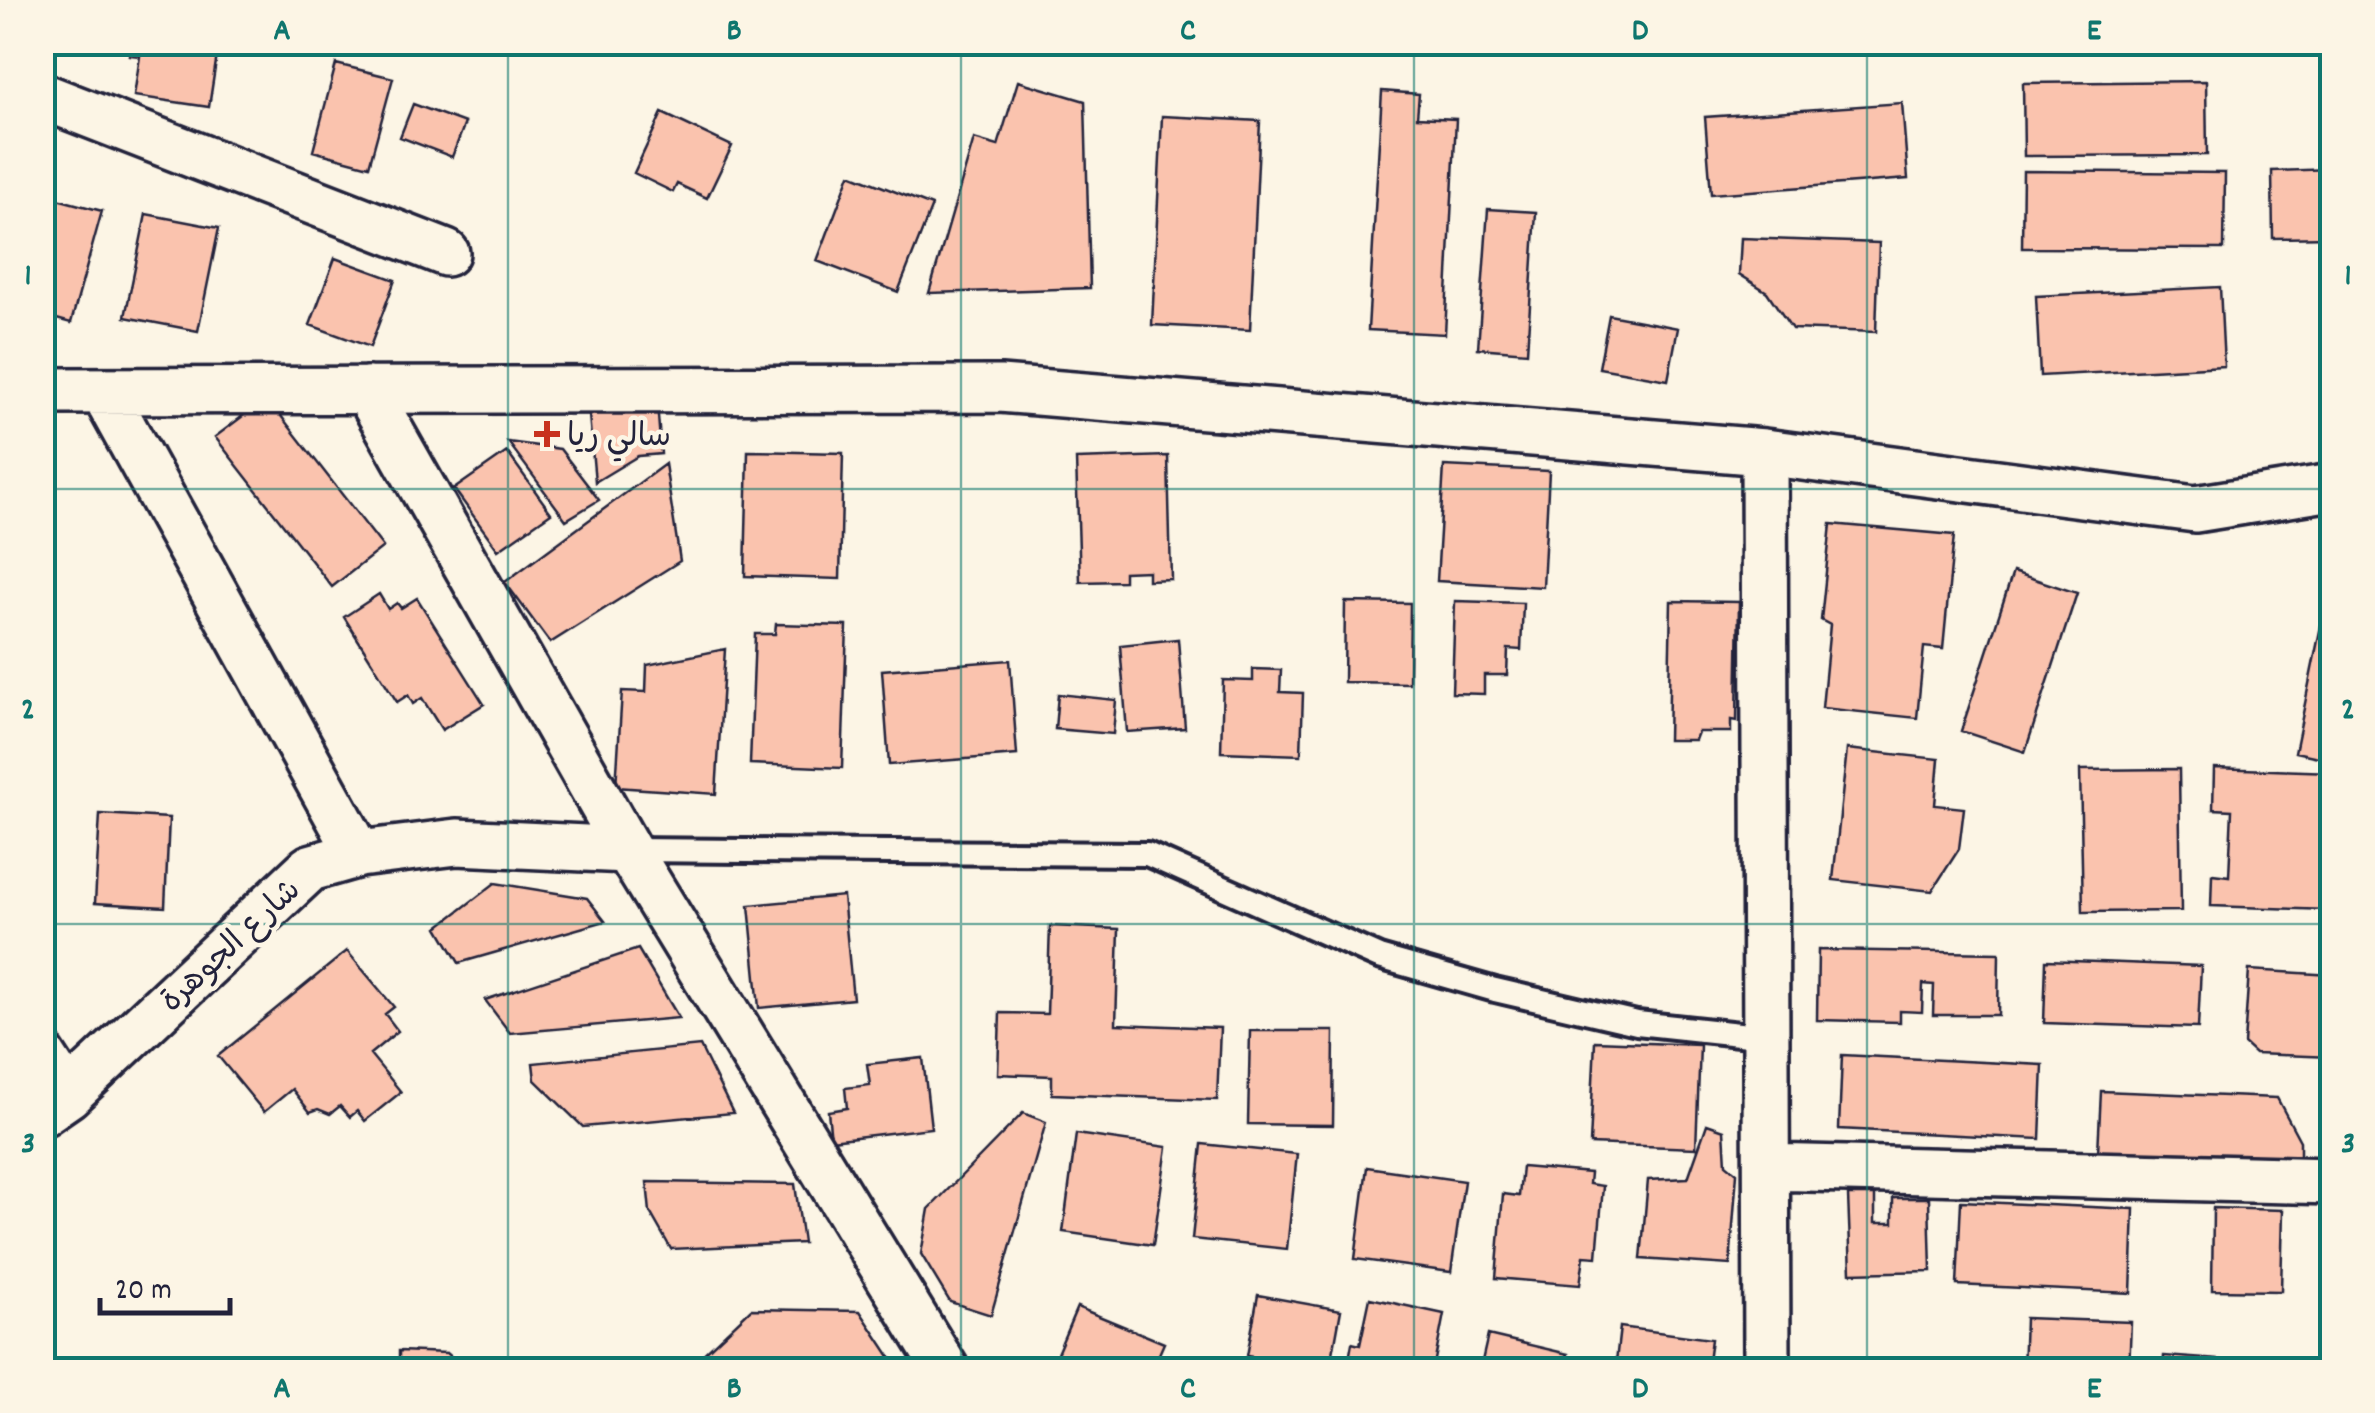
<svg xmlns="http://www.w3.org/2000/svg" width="2375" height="1413" font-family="Dekko,'Playpen Sans Arabic',sans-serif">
<rect width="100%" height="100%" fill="#fcf5e5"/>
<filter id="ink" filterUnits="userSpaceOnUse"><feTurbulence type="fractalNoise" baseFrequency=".01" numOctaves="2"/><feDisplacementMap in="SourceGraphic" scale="20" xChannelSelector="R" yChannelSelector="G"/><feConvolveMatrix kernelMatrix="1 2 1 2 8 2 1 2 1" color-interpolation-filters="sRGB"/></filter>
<g filter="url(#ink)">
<!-- building -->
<path fill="#fac3ae" stroke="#22223b" stroke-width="2.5" d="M131,42H219L209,107L134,96L140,56L129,55Z
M336,64L393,78L369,166L313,151Z
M1018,81L1085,101L1090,288L929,293L974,139L998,146Z
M2206,81L2207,155L2024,156L2023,83Z
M1382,91L1419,94L1417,117L1456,119L1445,334L1368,330Z
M1902,103L1908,179L1711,194L1705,117Z
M413,104L465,123L452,157L400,137Z
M662,113L732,146L707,198L677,184L673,192L634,173Z
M1162,116L1260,121L1250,330L1152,325Z
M2332,169V237L2273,238L2272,171Z
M2023,171L2225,173L2224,249L2022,248Z
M850,174L932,206L898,292L817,261Z
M42,195L102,211L71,323L42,315Z
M1488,209L1536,212L1527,352L1478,348Z
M146,214L219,228L198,331L125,317Z
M1741,238L1879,243L1876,332L1792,329L1767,292L1739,274Z
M335,258L395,280L370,347L310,325Z
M2220,287L2224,366L2040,376L2036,296Z
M1609,315L1678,328L1668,380L1599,368Z
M267,398L383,547L332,587L215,437Z
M657,403L661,454L638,456L595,482L588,404Z
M508,442L560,449L599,500L566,520Z
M748,451L843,453L840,579L745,576Z
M507,452L551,513L498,550L454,489Z
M1168,456L1171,579L1148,580V571L1124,572V581L1080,582L1076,459Z
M665,464L680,561L550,643L505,582Z
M1444,466L1549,471L1543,587L1437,581Z
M1831,524L1954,535L1943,649L1924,647L1917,718L1822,708L1830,625L1821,620Z
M2013,572L2077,593L2025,752L1961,731Z
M2332,572V760L2295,752Z
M379,594L388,609L397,603L401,608L417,598L484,704L442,730L422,698L413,704L408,695L397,702L344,617Z
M1455,601L1523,603L1521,650L1508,649L1507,675H1484V694L1452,693Z
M1671,601L1739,602L1737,721L1731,720V732H1698L1695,740H1668Z
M1345,602L1410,603L1409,683L1344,682Z
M776,624L847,626L842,768L750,764L755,634H775Z
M1178,639L1185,728L1127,732L1120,645Z
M725,649L716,794L616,787L622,691L646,692L647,665Z
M1010,660L1017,755L889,765L882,670Z
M1253,669L1281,670L1280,692L1303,693L1301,755L1221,752L1223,680L1253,681Z
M1058,694L1116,700L1113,734L1055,729Z
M1847,749L1939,759L1935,805L1964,808L1959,849L1932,891L1833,880Z
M2214,768L2332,772L2330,910L2211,906L2212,874L2229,876L2232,810L2213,809Z
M2179,769L2181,911L2083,912L2080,770Z
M100,814L169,818L165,907L95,903Z
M495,883L587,898L605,921L459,963L438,927Z
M843,896L853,999L759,1008L749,905Z
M1050,926L1119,929L1116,1024L1220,1028L1217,1100L1052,1094V1076L998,1074L1000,1013L1047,1014Z
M638,949L679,1018L510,1033L485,1000Z
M1818,950L1999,953L1998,1015H1933L1934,985L1923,984L1922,1012L1900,1011V1022L1817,1020Z
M347,951L394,1007L385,1014L398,1031L370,1054L401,1092L365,1121L357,1111L350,1117L340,1106L330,1114L318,1109L310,1112L292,1089L264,1112L218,1056Z
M2046,960L2201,966L2198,1028L2044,1023Z
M2249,970L2332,975V1057L2255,1054L2244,1044Z
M1250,1031H1334L1333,1125L1248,1124Z
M1595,1041L1700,1045L1696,1148L1590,1144Z
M700,1046L733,1113L583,1127L535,1080L533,1063Z
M1842,1055L2043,1065L2040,1139L1839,1129Z
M923,1058L931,1128L831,1140L828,1111L847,1108L845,1088L870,1085L867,1064Z
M2101,1091L2277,1098L2300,1141V1161L2098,1152Z
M1023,1113L1046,1122L991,1315L950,1302L921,1254L929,1209Z
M1707,1124L1724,1130L1726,1164L1737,1173L1730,1265L1641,1259L1648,1180L1688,1178Z
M1076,1134L1167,1147L1153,1245L1063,1232Z
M1202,1144L1297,1154L1287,1249L1192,1239Z
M1367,1167L1464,1181L1451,1272L1355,1259Z
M1522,1167L1590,1173L1589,1184L1603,1186L1597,1257L1584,1256L1580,1285L1496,1278L1503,1194L1519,1196Z
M647,1182L795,1184L803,1243L671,1249L650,1212Z
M1848,1195H1875V1223H1893V1198H1929L1931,1271L1851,1273Z
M1961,1201L2134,1209L2131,1293L1957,1285Z
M2213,1208L2283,1210L2281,1291L2212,1290Z
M1258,1295L1341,1310L1330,1370L1247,1356Z
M1370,1298L1444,1314L1433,1370H1347L1352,1343L1360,1345Z
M1077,1307L1164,1343L1152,1370H1050Z
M751,1309L860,1311L899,1370H697L696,1361Z
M2025,1318L2131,1322L2129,1370H2023Z
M1620,1327L1711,1339L1707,1370H1615Z
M1488,1335L1568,1354L1565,1370H1480Z
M399,1351L447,1353L467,1370H399Z
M2164,1356L2274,1364V1370H2163Z"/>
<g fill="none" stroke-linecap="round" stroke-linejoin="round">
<defs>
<path id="service" d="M628,850L1147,854L1379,957L1495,990L1637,1023L1767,1037"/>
<path id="minor" d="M42,96L446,253
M367,390L628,850L946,1370
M42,391L1000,389L1764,452L2195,509L2332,487
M103,391L359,854
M1764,452L1767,1370
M42,1055L68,1095
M42,1113L68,1095L310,868L359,854L457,842L628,850
M1767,1167L2332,1181"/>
</defs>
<!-- service casing -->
<use href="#service" stroke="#22223b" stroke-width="30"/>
<!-- minor casing -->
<use href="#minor" stroke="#22223b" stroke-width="52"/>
<!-- service -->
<use href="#service" stroke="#fcf5e5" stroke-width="22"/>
<!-- minor -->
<use href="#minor" stroke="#fcf5e5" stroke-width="45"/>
</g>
</g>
<!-- grid -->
<path fill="none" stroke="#0f766e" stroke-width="2.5" stroke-opacity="0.55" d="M508,42V1370M961,42V1370M1414,42V1370M1867,42V1370M42,489H2332M42,924H2332"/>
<!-- markers -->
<path fill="#c8321e" stroke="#fcf5e5" stroke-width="4" d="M542 419h10v10h10v10h-10v10h-10v-10h-10v-10h10z"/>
<g text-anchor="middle" stroke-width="9" stroke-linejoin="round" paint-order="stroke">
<!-- poi labels -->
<g font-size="32" fill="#22223b" stroke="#fcf5e5" text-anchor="start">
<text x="567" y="445">سالي ريا</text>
</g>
<!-- street labels -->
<g font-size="32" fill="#22223b" stroke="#fcf5e5">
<text transform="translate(229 944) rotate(-43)" y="11">شارع الجوهرة</text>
</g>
</g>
<!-- margin -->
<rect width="2375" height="1413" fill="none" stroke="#fcf5e5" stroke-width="110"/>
<!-- scale -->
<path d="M100 1298v15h130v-15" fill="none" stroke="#22223b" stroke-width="5"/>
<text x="115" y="1298" font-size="30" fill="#22223b" stroke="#fcf5e5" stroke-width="8" paint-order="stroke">20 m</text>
<rect x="55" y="55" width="2265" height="1303" fill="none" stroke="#0f766e" stroke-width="4"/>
<g font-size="32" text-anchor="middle" font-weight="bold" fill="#0f766e">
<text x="282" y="39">A</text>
<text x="734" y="39">B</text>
<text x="1188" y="39">C</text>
<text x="1640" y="39">D</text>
<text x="2094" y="39">E</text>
<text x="28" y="284">1</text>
<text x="2348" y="284">1</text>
<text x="28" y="718">2</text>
<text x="2348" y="718">2</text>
<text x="28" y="1152">3</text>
<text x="2348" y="1152">3</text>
<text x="282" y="1397">A</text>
<text x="734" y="1397">B</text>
<text x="1188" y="1397">C</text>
<text x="1640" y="1397">D</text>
<text x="2094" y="1397">E</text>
</g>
</svg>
